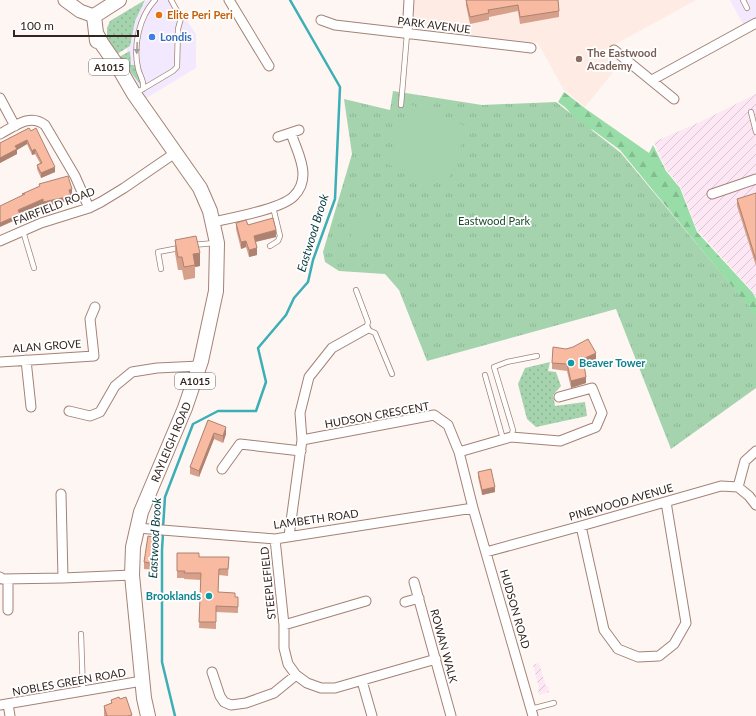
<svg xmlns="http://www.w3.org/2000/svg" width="756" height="716" font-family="Lato,sans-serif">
<defs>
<pattern id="industrial-furrows" width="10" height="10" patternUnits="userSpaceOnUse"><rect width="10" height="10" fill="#fde7f4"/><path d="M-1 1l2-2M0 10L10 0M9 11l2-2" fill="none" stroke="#d9c6d1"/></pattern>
<pattern id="grass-dots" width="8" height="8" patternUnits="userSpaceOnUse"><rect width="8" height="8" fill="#a4d3ad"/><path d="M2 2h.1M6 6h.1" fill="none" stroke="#8eb595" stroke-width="1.8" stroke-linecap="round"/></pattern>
<pattern id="forest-firs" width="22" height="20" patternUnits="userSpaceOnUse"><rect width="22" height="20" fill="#98dca7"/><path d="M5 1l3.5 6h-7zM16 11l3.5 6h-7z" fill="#83bd8f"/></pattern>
<pattern id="park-tufts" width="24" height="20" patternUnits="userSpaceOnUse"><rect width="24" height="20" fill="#a4d3ad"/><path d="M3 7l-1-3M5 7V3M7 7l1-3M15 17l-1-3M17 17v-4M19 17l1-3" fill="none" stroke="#8eb595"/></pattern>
</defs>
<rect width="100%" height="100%" fill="#fef6f3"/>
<!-- commercial -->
<path fill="#f3e9ff" d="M147,0H173L196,34V68L145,99L126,70L128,31L141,4Z
M730,0H756V23L745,28Z"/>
<!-- industrial -->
<path fill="url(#industrial-furrows)" d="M756,94V299L754,293L697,230L681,188L666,169L654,142L700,122Z
M539,663L546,686H548L549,692L539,695L538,689L539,688L533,665Z"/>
<!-- built -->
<path fill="#feebe4" d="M415,0H696L603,51L618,66L585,107L564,90L538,43L412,28Z"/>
<!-- grass -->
<path fill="url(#grass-dots)" d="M145,0L135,21L130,46L117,54L107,38V28L110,21Z
M130,51L131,65H136L141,83L140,84L119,57Z
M550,362L548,371L556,372L561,386L553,395L555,406L585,402L587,416L536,427L527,419L518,384L525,368Z"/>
<!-- forest -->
<path fill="url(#forest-firs)" d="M564,92L586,109L649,153L653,145L666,171L680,188L697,232L753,293L756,299V316L620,150L593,130L581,126L566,108L558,102Z"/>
<!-- park -->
<path fill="url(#park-tufts)" d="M393,91L482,105L556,102L621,153L756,315V388L671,449L616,309L427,361L399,290L385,274L339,271L325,262L323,252L352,154L344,99L390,110Z"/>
<!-- garden -->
<path fill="#a4d3ad" d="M409,104L468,127L446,186L387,164Z
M363,206L377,212L364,246L349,240Z
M519,209V223L492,224V210Z"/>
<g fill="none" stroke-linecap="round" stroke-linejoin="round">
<!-- stream -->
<path stroke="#3baeb6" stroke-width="2.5" d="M163,528L165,497L193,424L218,411H256L266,382L258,348L286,315L294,298L308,282L313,260L335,199L340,87L290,0
M163,533L162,550V662L175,716"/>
<defs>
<path id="lane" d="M743,0L747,8
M143,89C145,81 139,75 138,68C133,46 139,17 155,0
M136,93L173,71L177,67L178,29L181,18L171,0
M401,105L407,34
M751,112L756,132
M23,231L34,268
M192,245L215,243
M270,246L278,241L280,236L273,207
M161,269L158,252L179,248
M356,290L368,322L366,329L375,333L392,374
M485,375L503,439
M511,437L513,430L494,367L507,362L537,356
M81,634L83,691
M531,709L554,703"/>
<path id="street" d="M229,0L269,66
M321,20L335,25L531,48
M407,34L409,0
M614,50L674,99
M652,80L756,23
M0,98L15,126
M0,134C15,126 30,113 45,125L75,176L89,208
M278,137L299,130
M712,194L756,179
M213,222C232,218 282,209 294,196C300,190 303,182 303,174C303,160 295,146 291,133
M0,241L41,223L89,208L101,202L124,188L175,153
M26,360L31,407
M0,362L94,356L90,319L95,307
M69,411L90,416L100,412L115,386L132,372L157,368L200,366
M302,440L434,415L448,425L459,452L473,508L533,716
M459,452L511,437L560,441L596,427L602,413L592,388L559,397
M222,469L240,444L301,451
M738,487L745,461L756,451
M61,494L63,578
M581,526L604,630L618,649L638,657L659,656L674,644L686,623L666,502
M137,528L275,539L473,508
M289,536L302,440L300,413L309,377L332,348L366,329
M275,539L284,625V648L288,664L296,675L307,683L321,688H335L436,659
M486,552L581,526L721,486L738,487L749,496L756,505
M0,577L2,579L63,578L132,575
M8,579V610
M414,582L451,716
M405,602L419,598
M284,625L366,601
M212,672L220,696L224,702L231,705L246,703L274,693L296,675
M362,681L372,716
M8,704L10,716
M0,705L142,681"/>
<path id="secondary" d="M65,0L80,11L94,16"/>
<path id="primary" d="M96,33L102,44L120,70L134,94L200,188L210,211L217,243L216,291L201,361L185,408L141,512L133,547L132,575L144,698L148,716
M97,41L94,16L119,0"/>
</defs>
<!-- lane casing -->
<use href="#lane" stroke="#a48276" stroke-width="6"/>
<!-- street casing -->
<use href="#street" stroke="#a48276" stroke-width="11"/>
<!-- secondary casing -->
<use href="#secondary" stroke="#a48276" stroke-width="15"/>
<!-- primary casing -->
<use href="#primary" stroke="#a48276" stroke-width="16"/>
<!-- lane -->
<use href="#lane" stroke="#fff" stroke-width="4.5"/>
<!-- street -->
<use href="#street" stroke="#fff" stroke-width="9"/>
<!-- secondary -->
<use href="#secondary" stroke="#fff" stroke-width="13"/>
<!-- primary -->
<use href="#primary" stroke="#fff" stroke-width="14"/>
</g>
<!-- wall -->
<path fill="#d6a08b" d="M466,0H558L559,11V17L520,24L518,11L489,17V20L470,24L466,5Z
M29,128L55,172L41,178L37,169V165L40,163L35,154L32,155L27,144L17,150V154L0,163V143Z
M756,193V266L737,206V199Z
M236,223L248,225L276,237L256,242L257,255L249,257L246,247L241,249L236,229Z
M175,240L200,266L195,267V278L184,280L182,270H178L175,253Z
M566,349L596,359L584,366L586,383L571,388L567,371L552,369V363Z
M208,420L226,434L223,443L214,439L199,477L190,474V467Z
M478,472L495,492L482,495L478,477Z
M159,544L155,570L144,569V562Z
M177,553L199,557H229L228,576L219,575L218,592L235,597H238V613L216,612V629L199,628L201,580L184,579V578H177Z
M120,699L132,716H104V706L111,703V700Z"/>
<!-- shaded-wall -->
<path fill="#ae8271" d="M27,140V144L17,150V154L0,163V158L15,146Z
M35,149V154L32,155V151Z
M55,167V172L41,178V173Z
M72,189V194L69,195V190Z
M71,196V200L43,207V202Z
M43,199V204L18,214V210Z
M20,214V218L0,227V223Z
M276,230V237L254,242V236Z
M246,241V247L241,249V242Z
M257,248V255L249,257V250Z
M200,253V266L195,267L193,254Z
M596,353V359L583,366V359Z
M586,377V383L571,388V381Z
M226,427V434L223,443V436Z
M214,433V439L199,477V471Z
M495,487V492L482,495V490Z
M159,538V544L155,570V564Z"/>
<!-- building -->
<path fill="#f9baa2" stroke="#ae8271" d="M466,0H558L559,11L520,17L518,5L488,10L489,13L470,17Z
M29,128L31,131L36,128L55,167L41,173L37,165L42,163L35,149L32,151L27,140L15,146L17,149L0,158V143Z
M68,176L72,189L69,190L71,196L43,202V199L18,210L20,214L0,223V206L25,194H22L40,186L39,184Z
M756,193V260L737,199Z
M273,218L276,230L254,236L257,248L249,250L246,241L241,242L236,223L246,220L248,225Z
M196,236L200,253L193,254L195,265L184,267L182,257H178L175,240Z
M588,339L596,353L583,359L586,377L571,381L567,364L552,363L553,347L566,349L573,347Z
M208,420L226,427L223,436L214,433L199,471L190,467Z
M491,469L495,487L482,490L478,472Z
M148,536L159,538L155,564L144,562Z
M177,553H199V557H229L228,569H219L218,592L235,593V597H238V607L216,606V622H199L201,573H184L185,571H177Z
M119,697L120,699L126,697L132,715L128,716H107L104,706L112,703L111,700Z"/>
<!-- one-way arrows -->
<defs><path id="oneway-solid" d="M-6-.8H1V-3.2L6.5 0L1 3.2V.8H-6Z"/></defs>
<use fill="#a39d9b" href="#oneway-solid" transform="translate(137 48) rotate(92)"/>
<!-- markers -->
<circle fill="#e8710a" stroke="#fff" stroke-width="1.5" cx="159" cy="15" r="4"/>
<circle fill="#3f7fe0" stroke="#fff" stroke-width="1.5" cx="152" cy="37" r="4"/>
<circle fill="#8d6e63" stroke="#fff" stroke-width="1.5" cx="579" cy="59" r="4"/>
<g fill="#0f9aa8" stroke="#fff" stroke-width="1.5">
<circle cx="571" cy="363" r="4"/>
<circle cx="209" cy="596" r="4"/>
</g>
<g text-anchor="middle" stroke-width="3.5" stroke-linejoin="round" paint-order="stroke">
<!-- shield labels -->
<g fill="#fff" stroke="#706663" stroke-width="1">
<rect x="89" y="59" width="40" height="16" rx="3"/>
<rect x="175" y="373" width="40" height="16" rx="3"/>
</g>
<g font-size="10" font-weight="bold" fill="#332520">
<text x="109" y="71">A1015</text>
<text x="195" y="385">A1015</text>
</g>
<!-- food labels -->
<g font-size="11" font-weight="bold" fill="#c56008" stroke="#fff" text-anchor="start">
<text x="167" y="19">Elite Peri Peri</text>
</g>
<!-- street labels -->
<g font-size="11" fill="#332520" stroke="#fff">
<text transform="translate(434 25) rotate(7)" y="4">PARK AVENUE</text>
<text transform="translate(54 206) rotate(-21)" y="4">FAIRFIELD ROAD</text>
<text transform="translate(47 346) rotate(-4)" y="4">ALAN GROVE</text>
<text transform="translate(377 415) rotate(-10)" y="4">HUDSON CRESCENT</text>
<text transform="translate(171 442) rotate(-67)" y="4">RAYLEIGH ROAD</text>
<text transform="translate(621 502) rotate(-16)" y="4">PINEWOOD AVENUE</text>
<text transform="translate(316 519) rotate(-8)" y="4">LAMBETH ROAD</text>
<text transform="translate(268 583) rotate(-96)" y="4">STEEPLEFIELD</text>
<text transform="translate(515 609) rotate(74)" y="4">HUDSON ROAD</text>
<text transform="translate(444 646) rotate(75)" y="4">ROWAN WALK</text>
<text transform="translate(69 682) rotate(-10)" y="4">NOBLES GREEN ROAD</text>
</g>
<!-- shop labels -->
<g font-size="11" font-weight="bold" fill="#366cbe" stroke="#fff" text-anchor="start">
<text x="160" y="41">Londis</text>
</g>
<!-- education labels -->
<g font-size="11" font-weight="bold" fill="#785e54" stroke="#fff" text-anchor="start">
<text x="587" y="57">The Eastwood<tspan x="587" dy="13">Academy</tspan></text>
</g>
<!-- park labels -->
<g font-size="11" fill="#194a28" stroke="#fff">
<text x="494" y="225">Eastwood Park</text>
</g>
<!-- culture labels -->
<g font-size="11" font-weight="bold" fill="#0d838f" stroke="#fff" text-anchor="start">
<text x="579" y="367">Beaver Tower</text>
<text x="201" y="600" text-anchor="end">Brooklands</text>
</g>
<!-- water labels -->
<g font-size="12" font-style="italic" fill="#053b3f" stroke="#fff">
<text transform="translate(313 233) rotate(-73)" y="4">Eastwood Brook</text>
<text transform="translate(155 538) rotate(-87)" y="4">Eastwood Brook</text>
</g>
</g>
<!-- scale -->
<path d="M14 30v6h124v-6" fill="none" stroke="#332520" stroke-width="2"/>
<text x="20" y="30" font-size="12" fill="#332520" stroke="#ffffff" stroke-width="3" paint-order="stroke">100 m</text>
</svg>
